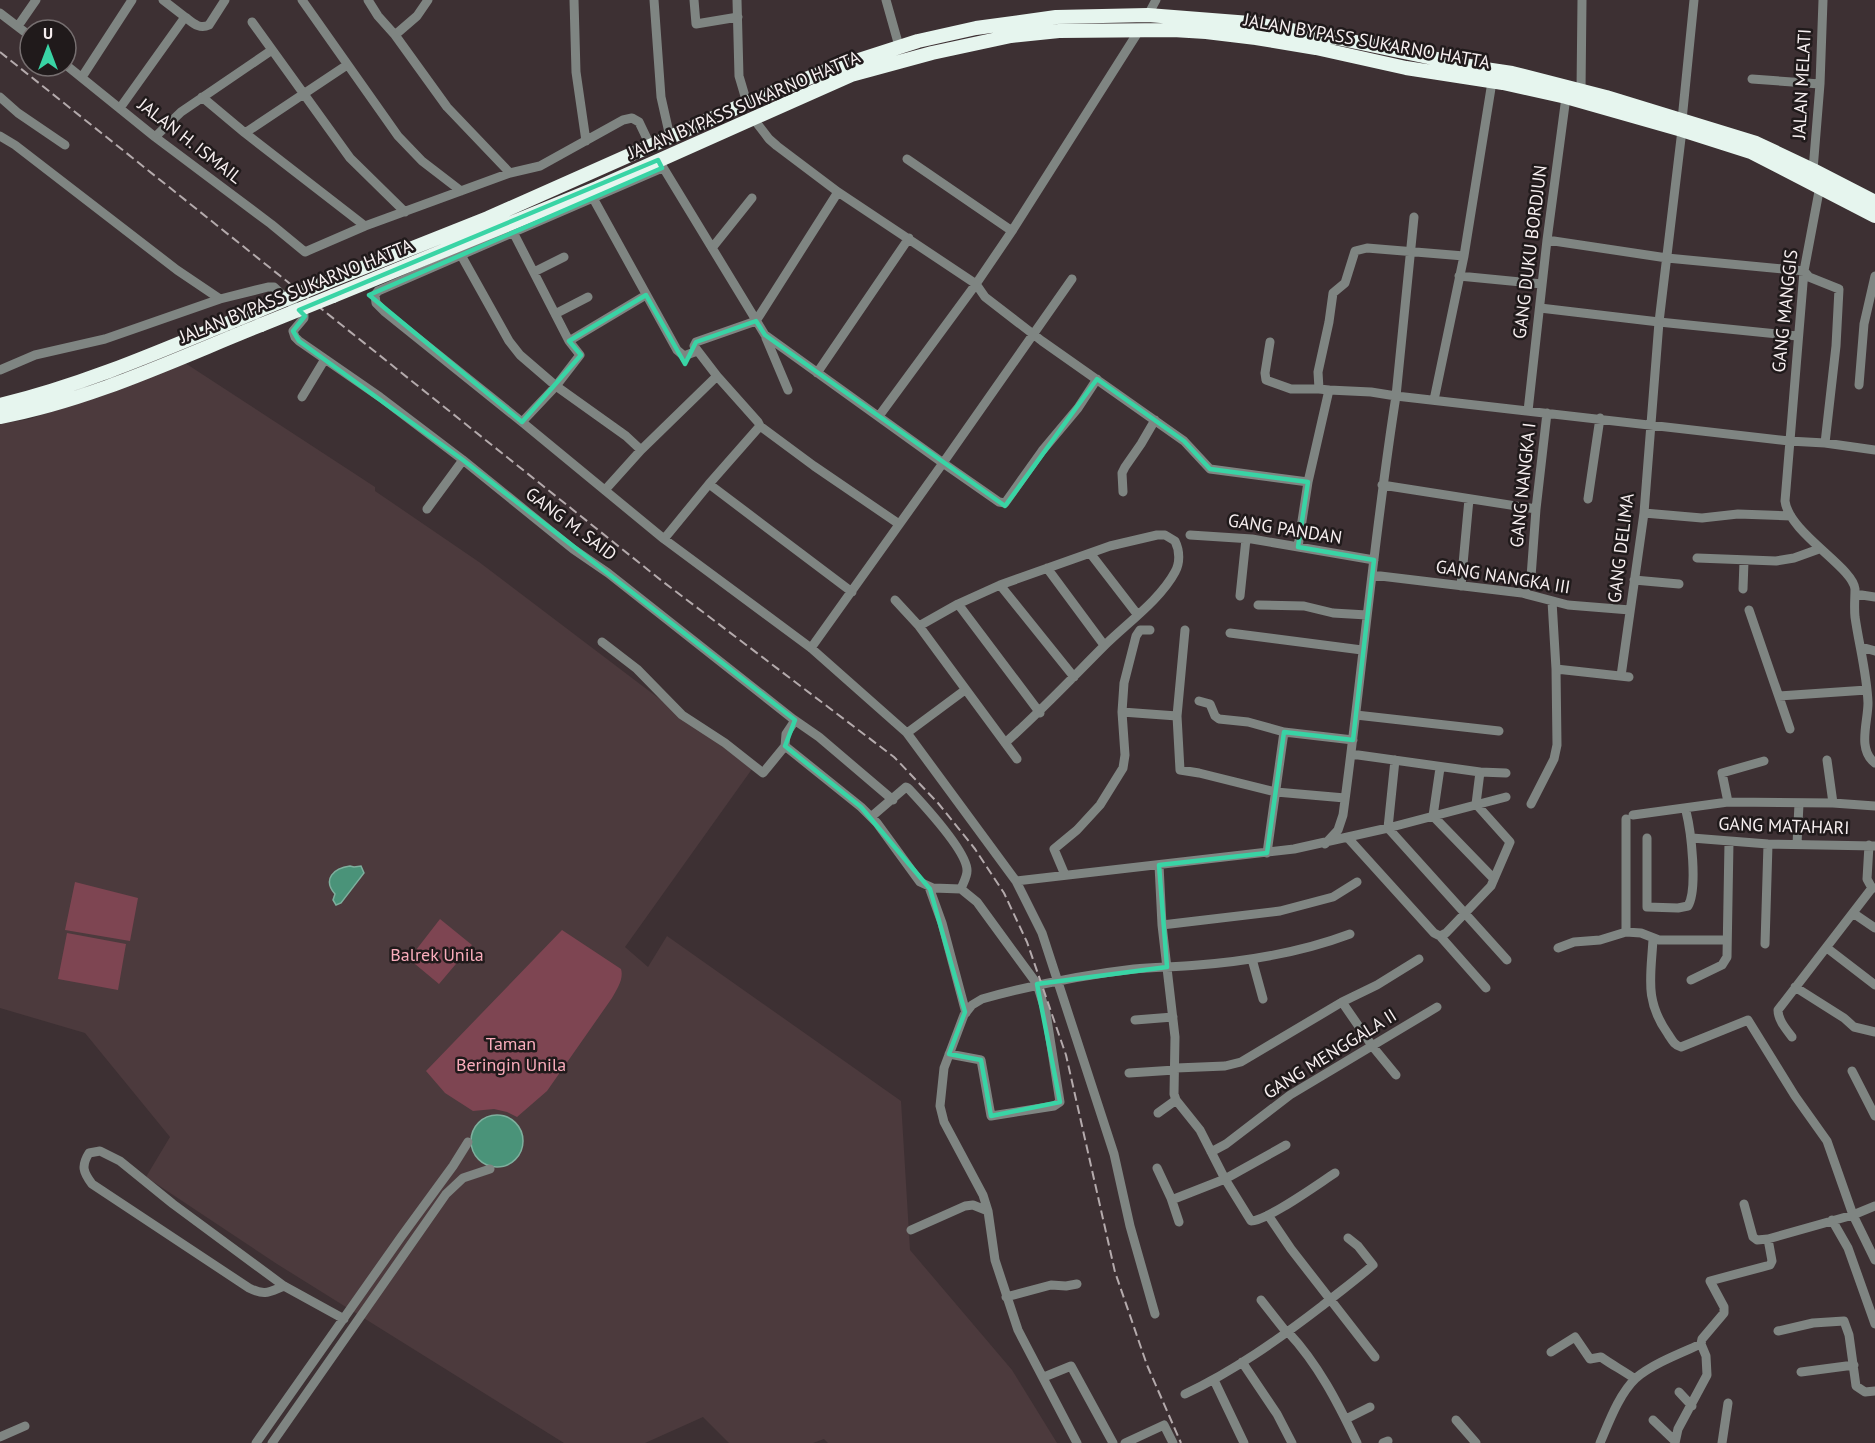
<svg xmlns="http://www.w3.org/2000/svg" width="1875" height="1443" font-family="'PT Sans',sans-serif">
<rect width="100%" height="100%" fill="#3d3033"/>
<!-- built -->
<path fill="#4c3a3d" d="M185,363L375,487V491L479,562L752,769L625,947L648,967L667,936L901,1101L910,1250L1012,1370L1057,1443H828L824,1439L813,1443H729L703,1417L645,1443H564L277,1264L146,1177L170,1137L85,1033L0,1008V424L30,419Z"/>
<!-- green -->
<path fill="#7e4552" d="M75,882L138,898L130,941L65,930Z
M440,919L472,945L439,984L409,959Z
M562,930L621,969C624,979 617,989 612,998L547,1091L517,1117L507,1112L494,1109L473,1111L445,1093L426,1071Z
M67,933L126,944L118,990L58,979Z"/>
<!-- water -->
<path fill="#4a9379" stroke="#7eaf9d" stroke-width="1.5" d="M350,866L354,867L361,866L364,873L341,903L336,905L333,900L335,894C322,879 334,868 350,866Z
M471 1141a26 26 0 1 1 52 0a26 26 0 1 1-52 0Z"/>
<g fill="none" stroke-linecap="round" stroke-linejoin="round">
<!-- minor -->
<path stroke="#7f8582" stroke-width="9" d="M302,0L398,136L422,161L461,191
M368,0L378,16L395,35L447,107L510,173
M574,0L576,72L586,141
M654,0L661,97L670,137
M694,0L696,24L738,17
M737,0L739,76L747,103
M886,0L899,46
M0,13L30,36
M1148,15L1156,0
M185,17C192,22 199,30 209,25L225,0
M252,22L350,158L405,212
M18,26L36,0
M395,35L417,16L428,0
M66,65L155,137L271,224L305,252L365,226L510,173L540,166L623,120L632,118L639,122L650,145
M82,77L132,0
M1752,79L1820,84
M1581,91L1582,0
M0,97L18,113L65,145
M202,97L245,133L365,226
M120,108L185,17L163,0
M753,118L769,139L777,146L838,192L976,284L985,297L1042,341L1184,441L1210,469L1308,482
M1682,120L1694,0
M245,133L347,65
M0,136L15,145L177,270L220,299L268,287H274L304,315V318L293,331L295,337L299,341L380,397L463,460L573,549L608,573L793,719L794,722L786,734L785,746L763,773L725,743L682,715L637,669L602,642
M155,137L181,112L272,50
M907,159L1012,231
M661,164L765,335L943,463L811,648
M662,168L378,291L375,295L376,303L385,312L522,422L664,539L811,648L907,733L1016,881L1042,933L1114,1154L1130,1226L1155,1314
M1813,170L1820,84L1823,0
M1820,186L1804,271L1785,501C1789,533 1853,567 1855,589C1855,598 1854,607 1855,617C1859,645 1867,674 1868,703C1868,722 1857,750 1875,763
M593,198L677,350L684,356L697,351
M513,232L569,341L580,355L556,386L522,422
M1547,240L1667,258L1804,271L1809,277L1839,289L1836,346L1825,443
M712,248L752,198
M461,255L509,341L520,355L556,386L626,436L641,450
M534,272L564,257
M1459,276L1542,284
M1072,279L943,463L999,502L1005,503L1042,451L1078,408L1097,379
M1540,308L1659,322L1797,336
M555,314L588,297
M766,338L788,390
M569,341L646,295
M1270,342L1265,373L1266,380L1291,389H1319
M0,370L35,355L105,339L220,299
M817,373L909,238
M1859,385L1864,324L1875,276
M1329,390L1319,389L1318,372L1329,322L1333,293L1345,283L1355,251L1367,248L1464,256
M302,397L325,359
M1434,400L1464,256L1492,82
M1528,411L1547,240L1566,97
M879,416L976,284L1012,231L1140,29
M760,426L814,466L899,524
M709,484L760,426L758,422L717,376
M1382,485L1536,509
M605,490L641,450L717,376L694,346L696,342L756,321L838,192
M1123,492L1122,473L1125,467L1141,444L1155,420
M1588,499L1600,418
M427,509L463,460
M1644,513L1702,518L1738,514L1791,516
M1190,535L1252,539L1374,560
M664,539L709,484L852,592
M1298,547L1308,482L1329,390L1371,392L1396,396L1414,217
M1090,553L1137,614
M1697,558L1776,561L1794,558L1819,549
M1047,568L1104,645
M1372,575L1522,593L1568,605L1630,610
M1634,580L1679,584
M1000,585L1074,677
M1461,586L1469,499
M1743,589L1744,561
M1522,593L1526,589L1531,577L1536,509L1547,413
M1855,594L1875,597
M1240,596L1246,539
M895,600L919,626L1017,759
M1552,601L1556,669L1629,677
M958,604L1040,713
M1258,605L1304,606L1333,613L1367,615
M1749,610L1790,729
M919,626L958,604L1000,585L1110,546L1157,535H1165L1175,541C1180,551 1180,563 1175,572C1160,600 1126,624 1104,646C1071,679 1040,712 1005,743
M1230,633L1362,650
M1861,647L1875,651
M1621,676L1644,513L1659,322L1682,130
M1779,696L1867,690
M1199,701L1210,704L1215,716L1219,719L1248,722L1284,732L1267,853
M1122,712L1124,683L1136,636L1140,630H1150
M1356,715L1499,731
M1177,716L1185,630
M793,719L819,737L893,800
M1284,732L1353,740
M907,733L965,690
M785,746L861,807L877,823L920,882L933,888L961,889L977,902L1037,984L1046,1013L1060,1102L1054,1106L991,1116L981,1060L949,1054
M1351,754L1480,772L1476,804L1510,842L1494,879
M1395,760L1388,828L1507,960
M1827,760L1833,803
M1480,772L1506,773
M1728,802L1722,773L1764,761
M1531,804L1554,759L1557,745L1556,669
M1633,815L1728,802L1833,803L1875,806
M871,817L906,787L908,788C922,803 968,852 967,871C967,877 963,883 961,889
M1348,838L1434,933L1440,936L1446,933L1491,886L1494,879L1433,816L1440,768
M1647,838V907L1678,908L1688,906C1698,889 1691,831 1686,811
M1692,838L1768,844L1875,846
M1325,844L1338,830L1343,815C1362,675 1374,535 1396,396L1789,441L1825,443L1875,450
M1797,844L1799,804
M1869,845L1867,879L1872,888H1875
M1159,865L1162,925L1175,1037L1174,1094L1176,1100L1200,1130L1225,1179L1251,1221C1267,1221 1318,1184 1335,1173
M1065,875L1054,849L1077,830L1100,805L1123,768L1125,755L1122,712L1177,716L1180,770L1199,773L1276,792L1345,798
M1016,881L1294,849L1388,828L1506,797
M929,887L942,923L966,1013
M1853,913L1875,928
M1162,925L1280,911L1333,897L1357,882
M1626,932V819
M1440,936L1486,988
M1653,939C1651,977 1644,1000 1668,1034C1672,1040 1674,1045 1681,1047L1748,1020L1795,1096L1827,1141L1853,1215L1875,1260
M1765,944L1768,844
M1558,948L1574,942L1600,940L1626,932L1641,933L1659,940H1726
M1827,948L1875,985
M1252,959L1263,999
M1691,980L1722,965L1727,957L1729,842
M1795,987L1844,1018L1854,1027L1875,1032
M1342,1002L1373,1047L1396,1075
M1135,1020L1173,1017
M1792,1037C1786,1029 1778,1020 1778,1010L1872,888
M1176,1068L1225,1066L1241,1062L1342,1002L1377,985L1419,959
M1852,1071L1875,1116
M1129,1073L1175,1070
M1158,1113L1176,1100
M1211,1152L1226,1144L1290,1095L1437,1007
M1157,1168L1171,1198L1174,1199L1225,1179L1286,1145
M1171,1198L1179,1222
M1744,1204L1753,1237L1757,1240L1768,1239
M1268,1215L1291,1249L1375,1357
M1832,1220L1848,1248L1875,1324
M911,1230L965,1206L973,1205L988,1211
M284,1286C269,1292 265,1296 249,1288L92,1184C83,1172 81,1166 89,1153L100,1151L120,1161L173,1204L284,1286L344,1319
M1006,1297L1051,1285L1066,1286L1077,1284
M1261,1300L1287,1333
M1778,1331L1813,1323L1844,1321L1849,1335L1856,1386L1865,1392L1875,1391
M1288,1332C1318,1364 1338,1403 1357,1443
M1551,1352L1575,1337L1590,1359L1601,1357C1612,1365 1624,1371 1635,1379
M1242,1362L1277,1414L1292,1443
M1801,1372L1854,1365
M1044,1377L1071,1366L1113,1443
M1214,1380L1244,1443
M1679,1392L1692,1406
M1185,1394C1234,1371 1279,1339 1322,1306C1339,1292 1356,1280 1373,1265L1358,1246L1348,1238
M1346,1419L1370,1407
M1456,1420L1476,1443
M1653,1420L1675,1441
M0,1437L25,1426
M256,1443L401,1237L453,1166L468,1142
M272,1443L446,1194L463,1178L490,1169
M1077,1443L1018,1330L995,1260L988,1211L983,1195L944,1122L940,1106L944,1068L964,1015L972,1005L982,999C1033,985 1082,975 1134,969C1156,967 1177,967 1198,965C1250,961 1302,952 1350,934
M1125,1443L1164,1425L1173,1443
M1383,1443L1388,1441
M1600,1443C1609,1422 1619,1394 1636,1378C1652,1364 1681,1353 1701,1344
M1675,1443L1678,1429L1707,1375L1706,1356L1701,1344L1702,1339L1724,1313V1307L1710,1281L1770,1265L1772,1261L1768,1239L1853,1215L1875,1206
M1722,1443L1728,1403"/>
<!-- highway -->
<path stroke="#e6f5ee" stroke-width="14" d="M327,282L488,218L747,103L828,70L918,41L976,28L1056,17L1148,15L1250,23L1337,38L1485,69L1512,73L1606,97L1756,143L1813,170L1875,202
M333,296L597,188L851,75L932,53L1011,36L1059,31L1173,30L1206,32L1256,38L1316,48L1406,68L1503,83L1566,97L1682,130L1751,152L1875,216
M0,405C88,384 172,346 255,312
M0,417C91,400 176,359 261,325"/>
<!-- rail -->
<path stroke="#b4aaac" stroke-width="2" stroke-dasharray="9 4.5" stroke-linecap="butt" d="M0,52L662,581L894,757L938,803L975,849L1004,893L1027,942L1066,1055L1115,1272L1147,1365L1181,1443"/>
<!-- highway-bridge -->
<path stroke="#e6f5ee" stroke-width="14" d="M255,312L327,282
M261,325L333,296"/>
</g>
<!-- marked area -->
<path fill="none" stroke="#39d4a5" stroke-width="4.5" stroke-linejoin="round" d="M658,160L662,168L369,295L522,422L581,355L569,341L646,295L685,364L696,342L756,321L765,335L1005,506L1097,379L1184,441L1210,469L1308,482L1298,547L1374,560L1353,740L1284,732L1267,853L1159,865L1167,967L1037,984L1060,1102L991,1116L981,1060L949,1054L965,1012L930,889L861,807L785,746L795,720L463,460L299,341L293,331L305,316L299,310Z"/>
<g text-anchor="middle" stroke-width="5" stroke-linejoin="round" paint-order="stroke">
<!-- street labels -->
<g font-size="18" fill="#f7eff0" stroke="#201a1b">
<text transform="translate(1367 41) rotate(10)" y="6">JALAN BYPASS SUKARNO HATTA</text>
<text transform="translate(1802 84) rotate(-87)" y="6">JALAN MELATI</text>
<text transform="translate(744 105) rotate(-23)" y="6">JALAN BYPASS SUKARNO HATTA</text>
<text transform="translate(190 141) rotate(38)" y="6">JALAN H. ISMAIL</text>
<text transform="translate(1530 252) rotate(-83)" y="6">GANG DUKU BORDJUN</text>
<text transform="translate(296 291) rotate(-22)" y="6">JALAN BYPASS SUKARNO HATTA</text>
<text transform="translate(1785 311) rotate(-84)" y="6">GANG MANGGIS</text>
<text transform="translate(1523 485) rotate(-84)" y="6">GANG NANGKA I</text>
<text transform="translate(571 524) rotate(37)" y="6">GANG M. SAID</text>
<text transform="translate(1285 529) rotate(9)" y="6">GANG PANDAN</text>
<text transform="translate(1621 548) rotate(-83)" y="6">GANG DELIMA</text>
<text transform="translate(1503 577) rotate(9)" y="6">GANG NANGKA III</text>
<text transform="translate(1784 826) rotate(2)" y="6">GANG MATAHARI</text>
<text transform="translate(1330 1054) rotate(-32)" y="6">GANG MENGGALA II</text>
</g>
<!-- park labels -->
<g font-size="18" fill="#faadbc" stroke="#201a1b">
<text x="437" y="961">Balrek Unila</text>
<text x="511" y="1050">Taman<tspan x="511" dy="21">Beringin Unila</tspan></text>
</g>
</g>
<!-- north arrow -->
<g transform="translate(48 48)"><circle r="28" fill="#201a1b" stroke="#766f70" stroke-width="1.5"/>
<path d="M0-4.5L10 22L0 15L-10 22Z" fill="#39d4a5"/>
<text y="-9" font-size="16" font-weight="bold" text-anchor="middle" fill="#f7eff0">U</text>
</g>
</svg>
